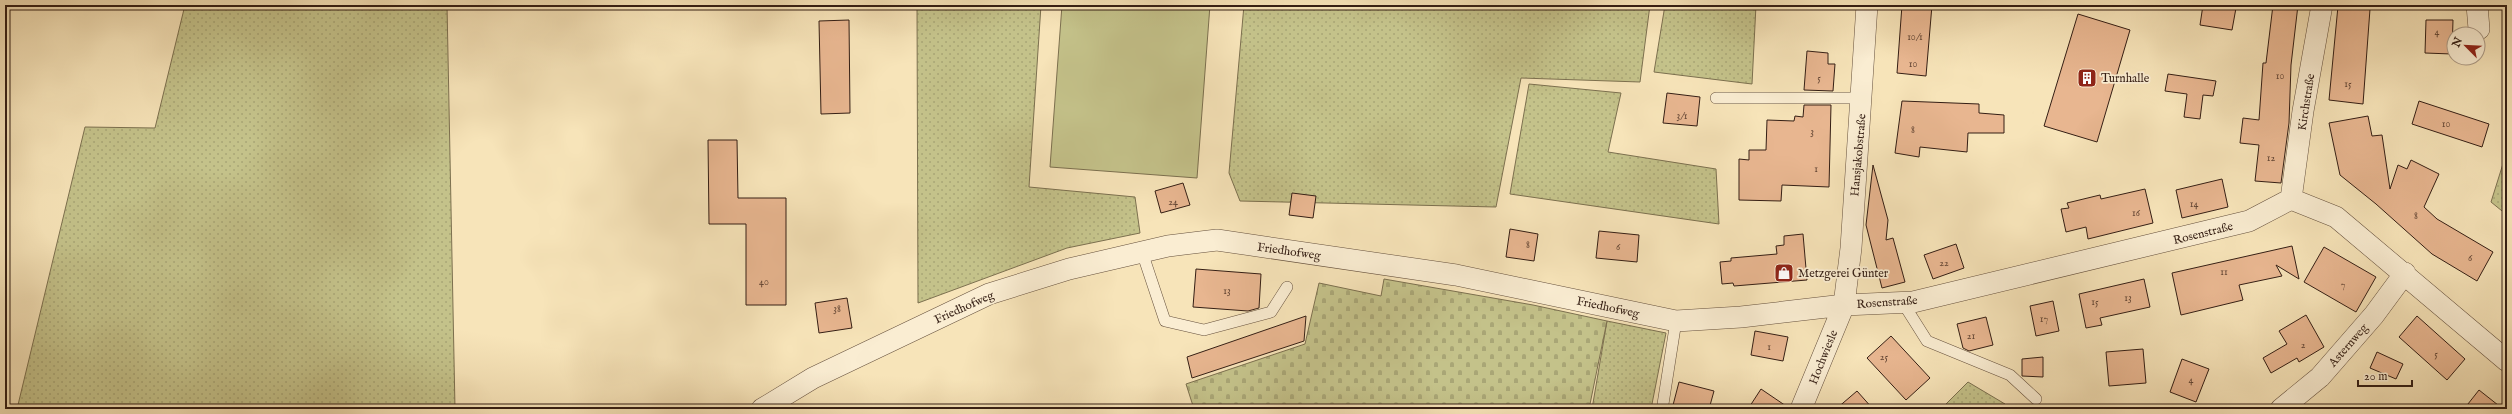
<svg xmlns="http://www.w3.org/2000/svg" width="2512" height="414" font-family="'IM FELL English',serif">
<defs>
<pattern id="grass-dots" width="8" height="8" patternUnits="userSpaceOnUse"><rect width="8" height="8" fill="#c4c28a"/><path d="M2 2h.1M6 6h.1" fill="none" stroke="#a9a676" stroke-width="1.8" stroke-linecap="round"/></pattern>
<pattern id="cemetery-stones" width="16" height="16" patternUnits="userSpaceOnUse"><rect width="16" height="16" fill="#c4c28a"/><path d="M2 7V4a2 2 0 0 1 4 0v3zM10 15v-3a2 2 0 0 1 4 0v3z" fill="#a9a676"/></pattern>
</defs>
<rect width="100%" height="100%" fill="#f7e4b9"/>
<filter id="stains"><feTurbulence type="fractalNoise" baseFrequency=".005" numOctaves="4"/><feColorMatrix values="0 0 0 0 .2 0 0 0 0 .09 0 0 0 0 .02 0 0 0 .5 -.17"/></filter>
<radialGradient id="worn" r=".72"><stop offset=".6" stop-color="#630" stop-opacity="0"/><stop offset="1" stop-color="#630" stop-opacity=".3"/></radialGradient>
<!-- grass -->
<path fill="url(#grass-dots)" stroke="#7c704f" d="M185,5H447L455,409H17L85,127L155,128Z
M917,5H1041L1029,187L1135,197L1140,233L1067,248L918,303Z
M1244,5H1650L1640,82L1521,78L1496,207L1240,201L1229,173Z
M1665,5H1756L1752,84L1654,72Z
M1529,84L1621,93L1608,152L1716,169L1719,224L1510,194Z
M2507,151V215L2491,202Z
M1607,321L1666,333L1651,409H1592Z
M1968,382L2005,404L2003,409H1941Z"/>
<!-- cemetery -->
<path fill="url(#cemetery-stones)" stroke="#7c704f" d="M1384,279L1533,305L1607,321L1589,409H1194L1186,384L1305,344L1319,283L1381,296Z"/>
<!-- pitch -->
<path fill="#c4c28a" stroke="#7c704f" d="M1062,5H1210L1197,178L1050,167Z"/>
<!-- building -->
<path fill="#e8b690" stroke="#341e14" d="M1902,5H1932L1926,76L1897,73Z
M2203,5L2236,8L2232,30L2200,25Z
M2273,5H2298L2291,65L2289,123L2281,183L2255,181L2259,145L2240,143L2243,118L2259,120L2263,63H2266Z
M2338,6L2370,9L2363,104L2329,100Z
M2078,14L2130,30L2097,142L2044,126Z
M849,20L850,113L821,114L819,21Z
M2426,20H2453L2452,54L2425,53Z
M1807,51L1828,53V64H1835L1833,91L1804,90Z
M2168,74L2216,81L2213,96L2203,95L2200,119L2184,117L2187,94L2165,91Z
M1667,93L1700,97L1697,126L1663,123Z
M1902,101L1979,104V113L2004,115V133H1968L1967,152L1920,147L1919,157L1895,153Z
M2419,101L2489,124L2482,147L2412,124Z
M1804,105H1831L1829,187L1782,185L1781,201L1739,200V159L1749,160V150H1766L1767,120L1794,121L1795,116L1803,117Z
M2368,116L2372,136L2382,135L2390,189L2398,165L2407,169L2411,160L2439,174L2424,207L2437,219L2493,252L2477,281L2432,254L2376,204L2340,175L2329,123Z
M708,140H737L738,198H786V305H746V224H709Z
M1873,165L1888,220L1886,240L1893,238L1905,282L1882,288L1866,225Z
M2222,179L2228,207L2182,218L2176,190Z
M1183,183L1190,205L1161,213L1155,191Z
M2145,189L2153,223L2088,239L2086,227L2066,232L2061,209L2069,208L2067,203L2100,195L2101,199Z
M1292,193L1316,196L1313,218L1289,215Z
M1510,229L1538,234L1534,261L1506,257Z
M1599,231L1639,235L1637,262L1596,258Z
M1803,234L1807,280L1734,286L1733,283L1722,284L1720,262L1731,261V258L1777,254L1776,246L1784,245V236Z
M1956,244L1964,268L1933,279L1924,255Z
M2292,246L2299,279L2276,265L2282,276L2239,285L2243,300L2181,315L2172,273Z
M2324,247L2376,277L2356,312L2304,282Z
M1196,269L1261,274L1259,308L1248,311L1193,307Z
M2144,279L2150,307L2100,318L2102,325L2086,328L2079,294Z
M847,298L852,328L819,333L815,303Z
M2053,301L2059,331L2036,336L2030,306Z
M2306,315L2324,347L2299,362L2297,358L2271,373L2263,358L2287,344L2279,331Z
M1306,316L1304,341L1192,378L1187,357Z
M2417,316L2465,359L2447,380L2399,337Z
M1986,317L1993,345L1969,351L1963,348L1957,324Z
M1755,331L1788,337L1783,361L1751,355Z
M1891,336L1930,378L1906,400L1867,358Z
M2143,349L2146,383L2109,386L2106,352Z
M2377,352L2403,364L2396,379L2370,368Z
M2043,357V377L2022,376V359Z
M2182,359L2209,369L2196,402L2170,392Z
M1679,382L1714,391L1709,409H1672Z
M1761,389L1789,408V409H1748Z
M2479,390L2503,409H2464Z
M1857,391L1873,409H1836Z"/>
<g fill="none" stroke-linecap="round" stroke-linejoin="round">
<defs>
<path id="lane" d="M1716,98H1862
M1142,252L1165,321L1204,330L1271,312L1287,287
M1903,303L1927,341L2010,375L2036,399
M1663,404L1676,321"/>
<path id="street" d="M2477,5L2479,29
M2291,199L2303,111L2322,5
M762,409L813,378L989,294L1069,269L1168,246L1217,240L1456,275L1676,321L1741,317L1844,305L1913,302L2249,221L2291,199L2336,217L2507,361
M1801,409L1844,305L1851,248L1867,5
M2281,409L2320,377L2374,315L2405,273"/>
</defs>
<!-- lane casing -->
<use href="#lane" stroke="#65503d" stroke-width="12"/>
<!-- street casing -->
<use href="#street" stroke="#65503d" stroke-width="22"/>
<!-- lane -->
<use href="#lane" stroke="#faedd2" stroke-width="11"/>
<!-- street -->
<use href="#street" stroke="#faedd2" stroke-width="21"/>
</g>
<!-- icons -->
<defs>
<symbol id="building-square" viewBox="-11 -11 22 22"><rect x="-9" y="-9" width="18" height="18" rx="4" fill="#8f2418" stroke="#faedd2"/><path d="M-4-6H4V6H1V3H-1V6H-4ZM-2.5-4.3h1.7v1.8h-1.7ZM.8-4.3h1.7v1.8H.8ZM-2.5-1h1.7V.8h-1.7ZM.8-1h1.7V.8H.8Z" fill="#fff"/></symbol>
<symbol id="shop-square" viewBox="-11 -11 22 22"><rect x="-9" y="-9" width="18" height="18" rx="4" fill="#8f2418" stroke="#faedd2"/><path d="M-5-2.5h2.3a2.7 3.5 0 0 1 5.4 0H5L5.5 6h-11ZM-1.5-2.5h3a1.5 2.3 0 0 0-3 0Z" fill="#fff"/></symbol>
</defs>
<g fill-rule="evenodd">
<use href="#building-square" x="2076" y="67" width="22" height="22"/>
<use href="#shop-square" x="1773" y="262" width="22" height="22"/>
</g>
<g text-anchor="middle" stroke-width="3.5" stroke-linejoin="round" paint-order="stroke">
<!-- number labels -->
<g font-size="10" fill="#614433">
<text x="2437" y="35">4</text>
<text x="1915" y="40">10/1</text>
<text x="1913" y="67">10</text>
<text x="2280" y="79">10</text>
<text x="1819" y="81">5</text>
<text x="2348" y="87">15</text>
<text x="1682" y="119">3/1</text>
<text x="2446" y="127">10</text>
<text x="1913" y="133">8</text>
<text x="1812" y="135">3</text>
<text x="2271" y="161">12</text>
<text x="1816" y="172">1</text>
<text x="1173" y="205">24</text>
<text x="2194" y="207">14</text>
<text x="2136" y="216">16</text>
<text x="2416" y="219">8</text>
<text x="1528" y="248">8</text>
<text x="1618" y="250">6</text>
<text x="2470" y="261">6</text>
<text x="1944" y="266">22</text>
<text x="2224" y="275">11</text>
<text x="764" y="285">40</text>
<text x="2343" y="288">7</text>
<text x="1227" y="294">13</text>
<text x="2128" y="301">13</text>
<text x="2095" y="305">15</text>
<text x="837" y="312">38</text>
<text x="2044" y="322">17</text>
<text x="1971" y="339">21</text>
<text x="2303" y="348">2</text>
<text x="1769" y="350">1</text>
<text x="2436" y="357">5</text>
<text x="1884" y="360">25</text>
<text x="2191" y="383">4</text>
</g>
<!-- poi labels -->
<g font-size="12" fill="#341e14" stroke="#faedd2" text-anchor="start">
<text x="2101" y="82">Turnhalle</text>
<text x="1798" y="277">Metzgerei Günter</text>
</g>
<!-- street labels -->
<g font-size="12" fill="#341e14" stroke="#faedd2">
<text transform="translate(2306 102) rotate(-81)" y="4">Kirchstraße</text>
<text transform="translate(1858 155) rotate(-85)" y="4">Hansjakobstraße</text>
<text transform="translate(2203 233) rotate(-14)" y="4">Rosenstraße</text>
<text transform="translate(1289 251) rotate(8)" y="4">Friedhofweg</text>
<text transform="translate(1887 302) rotate(-4)" y="4">Rosenstraße</text>
<text transform="translate(964 307) rotate(-24)" y="4">Friedhofweg</text>
<text transform="translate(1608 307) rotate(12)" y="4">Friedhofweg</text>
<text transform="translate(2348 345) rotate(-49)" y="4">Asternweg</text>
<text transform="translate(1823 357) rotate(-68)" y="4">Hochwiesle</text>
</g>
</g>
<!-- margin -->
<rect width="2512" height="414" fill="none" stroke="#f7e4b9" stroke-width="20"/>
<rect x="6" y="6" width="2500" height="402" fill="none" stroke="#341e14" stroke-width="2"/>
<rect x="10" y="10" width="2492" height="394" fill="none" stroke="#341e14"/>
<!-- north arrow -->
<g transform="translate(2466 46) rotate(294)"><circle r="19" fill="#faedd2" stroke="#ab9a86"/>
<path d="M0-3L7 15L0 10L-7 15Z" fill="#8f2418"/>
<text y="-6" font-size="11" font-weight="bold" text-anchor="middle" fill="#341e14">N</text>
</g>
<!-- scale -->
<path d="M2358 380v6h54v-6" fill="none" stroke="#341e14" stroke-width="2"/>
<text x="2364" y="380" font-size="12" fill="#341e14" stroke="#faedd2" stroke-width="3" paint-order="stroke">20 m</text>
<rect width="100%" height="100%" filter="url(#stains)"/>
<rect width="100%" height="100%" fill="url(#worn)"/>
</svg>
